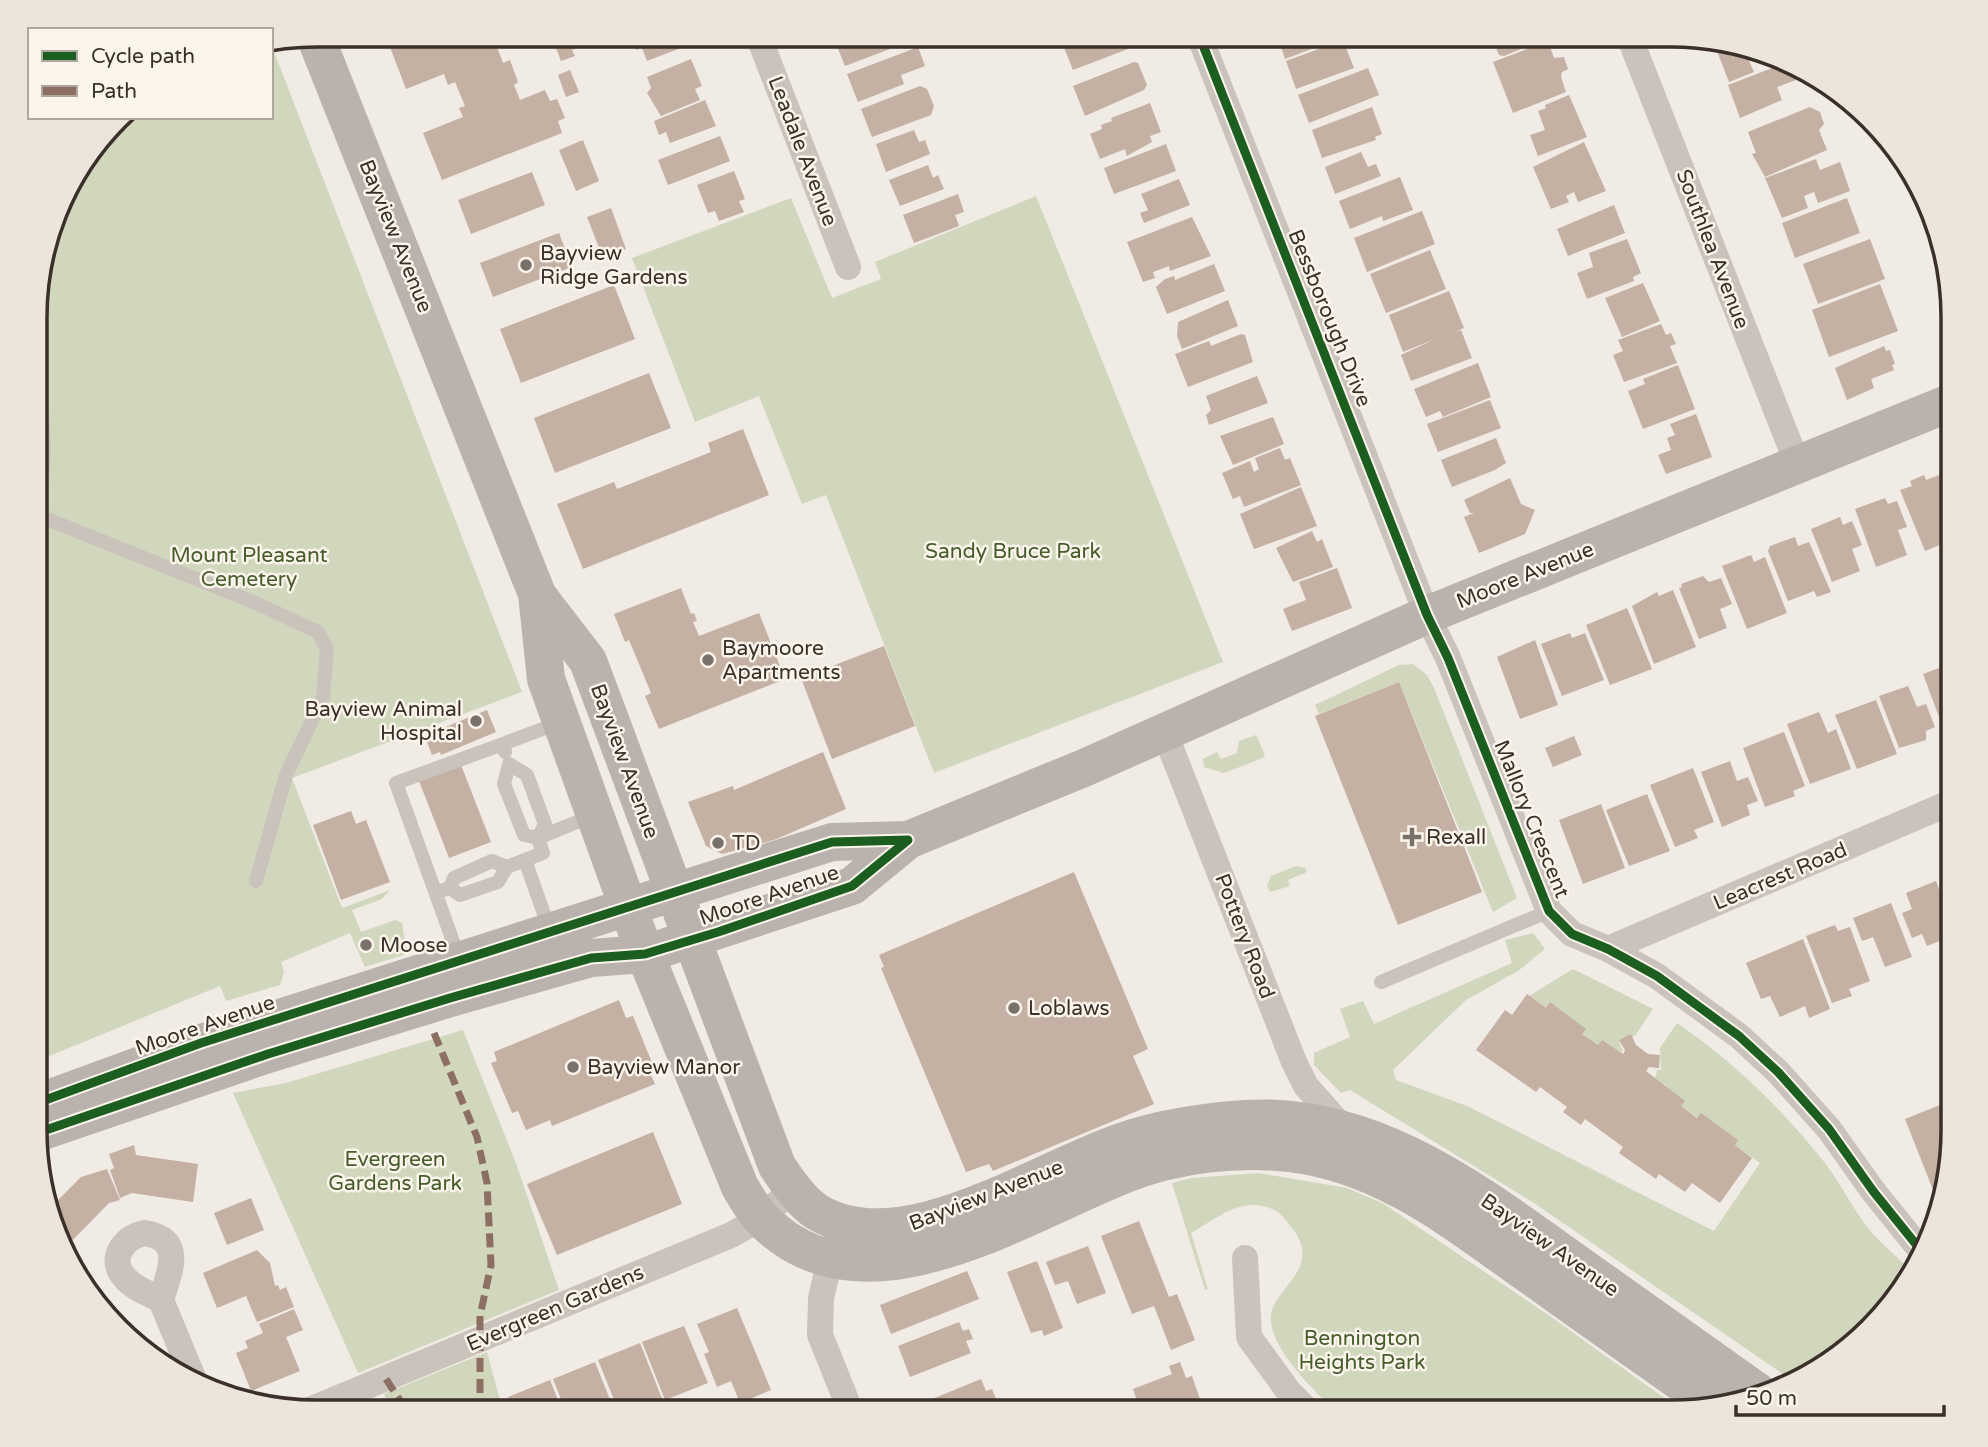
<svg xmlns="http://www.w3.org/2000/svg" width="1988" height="1447" font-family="'Varela Round',sans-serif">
<rect width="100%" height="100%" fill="#f0ebe4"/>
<!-- green -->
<path fill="#d0d7bd" d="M271,44L522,692L292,778L342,908L390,890L382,899L352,910L361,932L395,920L402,923L407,954L365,967L350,933L281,962L284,972L280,985L226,1001L220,986L37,1061V281L64,192L122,117H271Z
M1036,196L1223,662L934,773L826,495L802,504L759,396L695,422L632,258L791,198L832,298L881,279L875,262Z
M1413,664L1427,675L1434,688L1517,898L1493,912L1399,682L1319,714L1315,705L1399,665Z
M1256,735L1265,755L1263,758L1224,773L1204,767L1203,759L1217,752L1221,759L1237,753L1239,741Z
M1296,866L1305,868L1307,872L1288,880L1290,886L1270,892L1267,886L1271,876Z
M1533,933L1545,949L1518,971L1466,1000L1393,1070L1396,1080L1467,1106L1714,1231L1760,1163L1662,1092L1667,1086L1655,1079L1657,1070H1661L1660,1048L1677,1023C1734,1062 1782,1109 1825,1163C1842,1185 1854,1212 1873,1234C1885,1247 1899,1259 1912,1271L1894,1302L1796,1383L1531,1201L1350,1090L1341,1093L1314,1065V1053L1350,1037L1340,1009L1363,1001L1374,1024L1512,963L1505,940Z
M1573,969L1653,1009L1635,1036L1619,1042L1623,1050L1616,1058L1529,996Z
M463,1030L517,1166L559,1290L358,1373L233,1093L286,1083Z
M1258,1173L1347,1188L1384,1204L1547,1314L1681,1410L1337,1412C1315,1392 1275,1353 1271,1323C1266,1289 1326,1272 1292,1228C1288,1223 1283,1216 1278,1212C1245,1193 1219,1217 1191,1233L1208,1289L1205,1290L1172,1183L1192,1178Z
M487,1352L503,1411H391L384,1394Z"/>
<!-- building -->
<path fill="#c5b0a4" d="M406,35H528L497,47L503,63L510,60L518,82L514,85L520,100L545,90L550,101L557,99L565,118L558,121L562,133L442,180L423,133L463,117L459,108L465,106L455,82L448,85L444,74L406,89L388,42Z
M551,35H581L585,45L572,50L575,56L561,61Z
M634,35H681L686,46L647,61L642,48L636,50L630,37Z
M844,35H895L886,39L890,49L845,66L834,39Z
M1082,35H1122L1128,49L1073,70L1063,45Z
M1277,35H1346V36L1285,59Z
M1491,36H1547L1548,38L1504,56L1499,55Z
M1343,40L1354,68L1296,89L1286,61Z
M1548,41L1554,58L1564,57L1568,69L1562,72L1561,77L1566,92L1513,113L1493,62Z
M1713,41L1752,50L1756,58L1749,61L1754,72L1729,82Z
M918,47L925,66L901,75L904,84L858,102L847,74Z
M691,59L702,86L695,89L700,100L661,116L647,93L651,88L647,77Z
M1134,62L1138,63L1147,85L1144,90L1085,116L1073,86Z
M1788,62L1794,66L1797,74L1794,75L1796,80L1777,87L1782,100L1740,118L1728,85Z
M1368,68L1379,95L1309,123L1298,95Z
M570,70L579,92L566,97L558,75Z
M920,86L927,89L934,106L931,115L872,137L861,109Z
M1569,95L1587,137L1538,156L1530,135L1545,130L1538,111L1546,108L1545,105Z
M705,100L716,126L670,143L666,132L659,135L654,121Z
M1150,103L1161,132L1150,136L1152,142L1127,156L1125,149L1100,159L1090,134L1102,129L1101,125L1112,121L1111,118Z
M1372,107L1382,134L1375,137L1376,140L1322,158L1312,130Z
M1810,107L1820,112L1824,124L1819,130L1827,150L1765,177L1752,154L1756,153L1748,132Z
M914,130L919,142L925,140L930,154L886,172L876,144Z
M720,136L730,161L668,185L658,160Z
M583,140L599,181L576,191L559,150Z
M1584,142L1606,191L1578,202L1574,192L1566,196L1569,202L1551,209L1533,167Z
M1166,144L1176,171L1114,194L1104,168Z
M1361,152L1368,167L1376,164L1381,176L1335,194L1325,167Z
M1816,159L1820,170L1840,162L1850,191L1818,203L1814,192L1804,196L1808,208L1782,218L1765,178Z
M928,165L933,178L938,175L944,189L900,206L889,180Z
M734,171L745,199L739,201L744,212L719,221L715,211L708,213L697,185Z
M532,172L545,205L471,234L458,200Z
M1400,177L1413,210L1383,221L1382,216L1350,229L1339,201Z
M1179,179L1190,205L1144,223L1140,213L1148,210L1141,194Z
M958,194L964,212L955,215L959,226L914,243L903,215Z
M1847,198L1860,233L1795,258L1782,223Z
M1614,205L1625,233L1568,256L1557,229Z
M611,208L626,249L603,258L587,217Z
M1422,211L1435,244L1367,272L1354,238Z
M1192,217L1211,256L1170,271L1169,266L1153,272L1155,278L1143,282L1127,242Z
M559,233L572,267L493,297L480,263Z
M1627,239L1641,273L1633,277L1634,281L1587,299L1577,273L1593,267L1589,253Z
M1870,239L1885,279L1818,304L1803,264Z
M1430,250L1446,289L1386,313L1370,274Z
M1214,264L1225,291L1167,314L1156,287L1165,279L1174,276L1175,280Z
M1643,283L1660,321L1622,337L1605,298Z
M1880,284L1898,331L1829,357L1812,310Z
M614,285L635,339L521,383L500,329Z
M1449,291L1464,328L1454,332L1461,330L1472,358L1411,381L1401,355L1435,339L1403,352L1389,315Z
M1228,300L1238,326L1182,349L1177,336L1178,322Z
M1661,324L1666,335L1671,333L1676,344L1670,346L1677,363L1624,382L1613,355L1623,351L1618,340Z
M1241,334L1245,335L1253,362L1188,387L1175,354L1209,341L1211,346Z
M1884,346L1886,351L1890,350L1895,364L1892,365L1894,370L1871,379L1874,388L1847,400L1835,368Z
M1478,363L1491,397L1443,417L1440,411L1426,417L1414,389Z
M1678,365L1695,409L1643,429L1628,391L1645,384L1643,379Z
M649,373L671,428L555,473L534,418Z
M1257,376L1268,403L1209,425L1206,415L1211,410L1206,396Z
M1490,400L1501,428L1438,452L1427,424Z
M1696,414L1712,457L1666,474L1658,455L1671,450L1667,438L1675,435L1670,424Z
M1273,417L1284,444L1233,465L1220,436Z
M743,429L769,495L583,569L557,504L614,482L617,489L711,452L708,443Z
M1496,438L1506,463L1495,470L1452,487L1441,460Z
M1280,448L1285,460L1290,458L1301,485L1244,507L1240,496L1233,499L1222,473L1250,461L1254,472L1259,469L1255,458Z
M1924,475L1926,480L1939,475L1952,509V540L1925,551L1900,490L1912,486L1910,481Z
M1510,478L1521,504L1535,510L1525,534L1479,553L1464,517L1474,513H1470L1464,500Z
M1301,487L1317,526L1254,549L1240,514Z
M1885,498L1888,504L1897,501L1907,527L1898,530L1907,555L1876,567L1855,509Z
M1840,517L1843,525L1852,521L1862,545L1852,549L1860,571L1832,582L1811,529Z
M1312,531L1317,542L1322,539L1333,567L1293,582L1276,548Z
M1795,537L1798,546L1809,542L1831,592L1817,597L1814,591L1788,601L1768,551L1770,546Z
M1751,555L1754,562L1765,557L1787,613L1747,629L1722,566Z
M1337,568L1352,608L1292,631L1283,609L1306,600L1299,582Z
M1703,576L1709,582L1721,578L1732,604L1720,609L1727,628L1699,639L1679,588L1682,587L1681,584Z
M681,588L691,614L694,613L697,621L693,622L699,636L759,613L785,679L659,729L645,696L651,693L629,640L625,642L614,614Z
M1673,590L1696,647L1654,664L1632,606L1657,592L1659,596Z
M1627,608L1652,669L1610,685L1586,625Z
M1570,633L1572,638L1585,633L1604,680L1562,696L1541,644Z
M1535,640L1558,705L1520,719L1497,657Z
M884,646L915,726L832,759L801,678Z
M1952,663V730L1945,733L1923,674Z
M1399,682L1482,892L1398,925L1315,716Z
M1908,686L1917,707L1926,704L1935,727L1926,731V740L1899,748L1879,696Z
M1876,700L1897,754L1857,769L1835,715Z
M487,710L496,732L441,755L440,752L432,755L427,742L433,739L431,733Z
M1819,712L1828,733L1836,729L1851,769L1810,784L1787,724Z
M1784,732L1805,786L1793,791L1795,796L1765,807L1743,748Z
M1574,736L1582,755L1553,767L1545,748Z
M823,752L846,809L774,840L722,854L706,846L688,802L733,786L734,790Z
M1730,761L1737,781L1748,777L1758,801L1747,805L1750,815L1722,827L1701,772Z
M461,765L491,842L449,858L419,781Z
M1693,768L1714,822L1694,830L1698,838L1675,847L1650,785Z
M1647,794L1670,851L1629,866L1606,810Z
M1601,804L1625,868L1583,884L1559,820Z
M351,811L356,824L366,820L390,882L341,900L313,825Z
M1074,872L1148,1049L1133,1056L1154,1104L993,1171L989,1164L966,1172L881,968L884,967L879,955Z
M1936,881L1952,924V936L1927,946L1922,934L1912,938L1902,913L1912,909L1906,893Z
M1891,903L1912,957L1885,967L1873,937L1862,941L1853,918Z
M1835,925L1838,931L1850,927L1870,981L1849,989L1852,996L1832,1003L1806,936Z
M1803,939L1830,1009L1809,1018L1805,1006L1780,1017L1770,996L1761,999L1746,963Z
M1527,994L1546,1008L1550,1002L1586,1029L1582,1034L1598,1045L1602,1040L1623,1054L1625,1050L1619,1040L1631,1034L1636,1045L1648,1054L1660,1055L1659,1068L1649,1067L1646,1071L1685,1101L1681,1106L1697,1118L1701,1113L1738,1140L1735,1145L1752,1158L1720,1203L1692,1183L1685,1192L1659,1174L1656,1179L1619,1153L1623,1147L1585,1119L1581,1125L1563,1112L1567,1107L1540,1087L1536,1092L1476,1050L1505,1010L1512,1015Z
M619,1000L626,1018L633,1016L655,1070L650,1073L655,1084L552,1126L550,1120L526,1130L518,1111L512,1113L491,1063L497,1061L494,1052Z
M1940,1105L1952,1136V1147L1939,1205L1905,1119Z
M653,1132L682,1204L557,1255L527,1184Z
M134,1145L136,1155L198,1164L193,1202L132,1193L120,1198L110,1170L114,1168L109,1154Z
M107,1169L120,1200L109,1203L65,1248L51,1207L81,1177Z
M251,1198L264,1230L227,1245L214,1213Z
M1139,1221L1169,1297L1177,1294L1195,1340L1171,1350L1154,1306L1132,1314L1101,1236Z
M1088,1246L1106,1293L1077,1304L1068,1281L1055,1285L1046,1262Z
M257,1250L270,1263L275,1286L278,1285L280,1290L286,1287L294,1307L257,1322L246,1296L217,1308L203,1273Z
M1037,1261L1063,1328L1044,1336L1042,1330L1031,1333L1007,1272Z
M967,1271L979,1299L891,1334L880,1305Z
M737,1308L771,1390L740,1403L731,1381L717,1387L704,1354L709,1352L697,1324Z
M294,1309L303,1330L286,1337L300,1371L251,1391L236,1353L248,1348L245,1341L263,1333L259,1324Z
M959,1322L963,1331L969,1329L973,1339L966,1341L971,1353L910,1377L898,1346Z
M684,1326L708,1383L665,1400L642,1342Z
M640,1343L663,1401L637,1412H619L598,1360Z
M595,1362L615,1412H566L553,1379Z
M1180,1362L1186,1378L1192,1376L1201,1402L1175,1412H1141L1133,1389L1172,1374L1169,1366Z
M981,1379L986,1391L992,1389L996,1399L990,1401L993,1410L923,1412L920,1404Z
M550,1380L563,1412H514L508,1397Z
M1216,1399L1221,1412H1184Z"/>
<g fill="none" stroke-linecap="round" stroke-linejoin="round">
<!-- lane -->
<path stroke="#c9c3bc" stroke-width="14" d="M37,384C46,427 46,468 37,511
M37,515L256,603L318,632L327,649L323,697L286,775L256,881
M505,752L503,744L561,722
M538,838L594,815
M525,860L550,931
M507,867L543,853L538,838L524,835L504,784L509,764L527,775L545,824L538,838
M437,892L450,888L454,878L492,861L507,867L498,882L460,895L450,888
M459,958L396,783L503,744
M1381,982L1549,911"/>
<!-- street -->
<path stroke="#c9c3bc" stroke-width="26" d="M758,35L848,267
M1199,35L1427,615L1448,658L1549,911L1572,934L1608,949L1657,976L1739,1036L1778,1072L1829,1129L1873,1191L1923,1253
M1629,36L1797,463
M1164,731L1294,1062L1306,1086L1345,1130
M1608,949L1952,802
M145,1233C186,1240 169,1273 161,1300C150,1294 135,1289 126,1279C107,1260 123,1237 145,1233Z
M834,1243L821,1298L820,1335L851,1412
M1245,1258L1249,1337L1289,1392L1309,1412
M161,1300L194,1380
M307,1411L731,1235L761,1218L793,1189"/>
<!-- secondary -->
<path stroke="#bab3ad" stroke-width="38" d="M315,36L537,594L546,679L645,954L740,1187C747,1198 753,1210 762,1219C862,1323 1022,1214 1128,1173C1177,1154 1237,1147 1290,1153C1386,1164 1459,1226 1535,1279C1593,1321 1652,1362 1710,1403
M538,596L588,661L777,1166C788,1182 801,1202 817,1212C904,1264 1038,1169 1124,1141C1162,1128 1204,1122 1244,1119C1375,1110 1482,1196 1582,1267C1640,1308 1699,1350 1758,1392
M37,1103L201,1043L832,842L908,840
M37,1133L268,1054L450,998L591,958L645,954L852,886L908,840L1084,768L1427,615L1952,402"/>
<!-- quiet -->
<path stroke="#8d6e63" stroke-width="7" stroke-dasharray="14 7" stroke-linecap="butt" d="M434,1033L477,1137L487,1183L491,1265L480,1316V1411
M386,1379L407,1411"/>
<defs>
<path id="cycleway" d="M1199,35L1427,615L1448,658L1549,911L1572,934L1608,949L1657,976L1739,1036L1778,1072L1829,1129L1873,1191L1923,1253
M37,1103L201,1043L832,842L908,840
M37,1133L268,1054L450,998L591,958L645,954L718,932L852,886L908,840"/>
</defs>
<!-- cycleway casing -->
<use href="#cycleway" stroke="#fcf5ec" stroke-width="13"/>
<!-- cycleway -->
<use href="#cycleway" stroke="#1b5e20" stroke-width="9"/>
</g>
<!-- markers -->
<g fill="#7a716a" stroke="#fcf5ec" stroke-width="2.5">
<circle cx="526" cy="265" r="7"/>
<circle cx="708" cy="660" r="7"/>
<circle cx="476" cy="721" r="7"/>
<path d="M1408.5 826.5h7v7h7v7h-7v7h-7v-7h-7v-7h7z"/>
<circle cx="718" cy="843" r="7"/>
<circle cx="366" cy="945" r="7"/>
<circle cx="1014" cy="1008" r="7"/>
<circle cx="573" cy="1067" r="7"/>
</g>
<g text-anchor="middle" stroke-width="5" stroke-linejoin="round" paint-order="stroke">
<!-- street labels -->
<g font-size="21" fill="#3b3029" stroke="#fcf5ec">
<text transform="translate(803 151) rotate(69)" y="7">Leadale Avenue</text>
<text transform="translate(396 236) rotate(68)" y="7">Bayview Avenue</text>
<text transform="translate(1713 249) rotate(69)" y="7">Southlea Avenue</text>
<text transform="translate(1330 318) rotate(68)" y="7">Bessborough Drive</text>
<text transform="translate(1525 575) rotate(-22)" y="7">Moore Avenue</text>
<text transform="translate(625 761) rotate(70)" y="7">Bayview Avenue</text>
<text transform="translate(1532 819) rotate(68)" y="7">Mallory Crescent</text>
<text transform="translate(1780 876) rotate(-23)" y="7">Leacrest Road</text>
<text transform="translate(769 895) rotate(-19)" y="7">Moore Avenue</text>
<text transform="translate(1245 936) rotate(69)" y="7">Pottery Road</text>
<text transform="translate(205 1025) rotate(-19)" y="7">Moore Avenue</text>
<text transform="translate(986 1195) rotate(-21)" y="7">Bayview Avenue</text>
<text transform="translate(1550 1245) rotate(35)" y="7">Bayview Avenue</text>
<text transform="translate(555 1308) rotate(-23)" y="7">Evergreen Gardens</text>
</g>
<!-- poi labels -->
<g font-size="21" fill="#3b3029" stroke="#fcf5ec" text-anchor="start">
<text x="540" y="260">Bayview<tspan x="540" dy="24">Ridge Gardens</tspan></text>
<text x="722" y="655">Baymoore<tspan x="722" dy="24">Apartments</tspan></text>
<text x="462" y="716" text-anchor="end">Bayview Animal<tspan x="462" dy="24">Hospital</tspan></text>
<text x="1426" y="844">Rexall</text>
<text x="732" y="850">TD</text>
<text x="380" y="952">Moose</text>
<text x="1028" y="1015">Loblaws</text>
<text x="587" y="1074">Bayview Manor</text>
</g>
<!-- park labels -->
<g font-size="21" fill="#465c2b" stroke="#fcf5ec">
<text x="1013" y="558">Sandy Bruce Park</text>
<text x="249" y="562">Mount Pleasant<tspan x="249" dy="24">Cemetery</tspan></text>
<text x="395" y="1166">Evergreen<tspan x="395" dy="24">Gardens Park</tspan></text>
<text x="1362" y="1345">Bennington<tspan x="1362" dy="24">Heights Park</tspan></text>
</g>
</g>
<!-- crop -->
<path d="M0 0H1988V1447H0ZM317 47H1671A270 270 0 0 1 1941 317V1130A270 270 0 0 1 1671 1400H317A270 270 0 0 1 47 1130V317A270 270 0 0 1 317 47Z" fill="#ede5dc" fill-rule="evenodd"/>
<path fill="none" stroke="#3b3029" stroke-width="3.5" d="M317 47H1671A270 270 0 0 1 1941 317V1130A270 270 0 0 1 1671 1400H317A270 270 0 0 1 47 1130V317A270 270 0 0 1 317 47Z"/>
<!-- legend -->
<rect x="28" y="28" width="245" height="91" fill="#fcf5ec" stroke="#afa69e" stroke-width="2"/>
<rect x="42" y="51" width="35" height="10" fill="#1b5e20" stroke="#afa69e" stroke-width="2"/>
<text x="91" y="63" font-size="21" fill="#3b3029">Cycle path</text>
<rect x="42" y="86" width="35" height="10" fill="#8d6e63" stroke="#afa69e" stroke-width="2"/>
<text x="91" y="98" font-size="21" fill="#3b3029">Path</text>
<!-- scale -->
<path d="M1736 1405v10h208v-10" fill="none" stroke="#3b3029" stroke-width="3.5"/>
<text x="1746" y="1405" font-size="21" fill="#3b3029" stroke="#fcf5ec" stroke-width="5" paint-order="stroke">50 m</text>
</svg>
